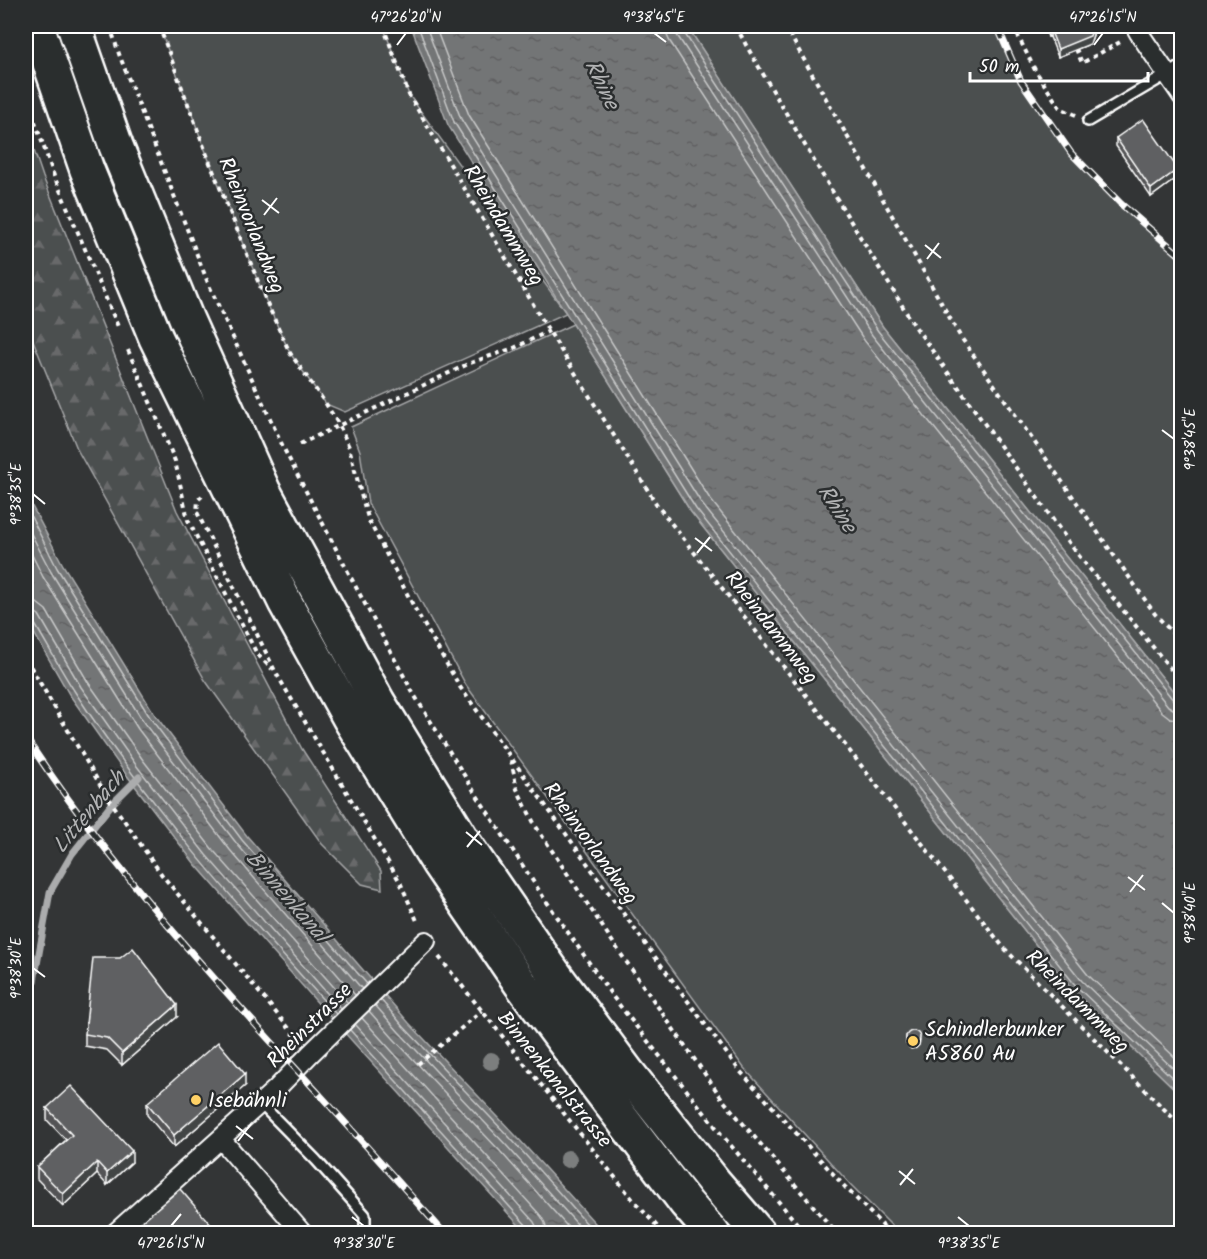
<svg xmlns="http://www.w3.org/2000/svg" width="1207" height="1259" font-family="Kalam,sans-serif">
<defs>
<pattern id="forest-firs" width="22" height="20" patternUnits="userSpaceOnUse" patternTransform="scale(1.5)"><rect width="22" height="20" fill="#4c4f50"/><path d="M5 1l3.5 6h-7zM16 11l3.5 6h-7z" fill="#67696a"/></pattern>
<pattern id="water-ripples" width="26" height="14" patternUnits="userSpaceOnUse" patternTransform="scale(1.5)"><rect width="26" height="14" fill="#737576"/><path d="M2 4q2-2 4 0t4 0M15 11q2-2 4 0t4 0" fill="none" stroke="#606061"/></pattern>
</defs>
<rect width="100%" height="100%" fill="#333536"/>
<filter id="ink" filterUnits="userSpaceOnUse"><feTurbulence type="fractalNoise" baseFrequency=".0167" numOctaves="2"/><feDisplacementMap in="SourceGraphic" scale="12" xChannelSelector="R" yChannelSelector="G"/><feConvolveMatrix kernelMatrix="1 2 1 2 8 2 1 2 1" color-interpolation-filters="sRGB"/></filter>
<g filter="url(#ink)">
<!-- grass -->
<path fill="#4c4f50" stroke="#a6a7a8" stroke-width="1.5" d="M159,26H383L409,95L566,313L345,412L326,404L290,353L266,301L210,163Z
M687,26H997L1021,81L1071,153L1121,204L1181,257V701L883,327Z
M573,324L691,512L1072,990L1181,1095V1233H899L850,1184L744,1068L466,685L368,503L360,451L351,427Z"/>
<!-- forest -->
<path fill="url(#forest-firs)" stroke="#a6a7a8" stroke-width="1.5" d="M26,127L43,177L177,511L302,749L381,871L382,889L362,884L322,844L205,680L78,451L26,323Z"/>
<!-- water -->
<path fill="url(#water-ripples)" stroke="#abacad" stroke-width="1.5" d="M411,26H687L883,327L1181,701V1095L1072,990L691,512L448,125Z
M26,495L63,565L155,715L247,836L409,1023L516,1136L604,1233H526L315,1000L195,864L125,773L69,694L26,619Z"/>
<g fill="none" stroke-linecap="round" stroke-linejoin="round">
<!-- shore -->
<path stroke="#c7c8c8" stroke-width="1.5" d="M418,26L454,122L696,509L1076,986L1182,1087
M426,26L461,119L702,504L1082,981L1182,1077
M435,26L469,115L710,499L1088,975L1182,1064
M665,26L666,33L669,40L864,340L1161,711L1170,718L1182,720
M674,26L677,35L872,335L1168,706L1175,710L1182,711
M682,26L683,31L878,331L1174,701L1177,703L1182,704
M26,507L57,568L151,719L242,840L367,984
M26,524L51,572L144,723L237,844L362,989
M26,543L43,577L138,729L230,850L355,995
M26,601L37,603L46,610L88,682L143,760L213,850L348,1003
M26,610L33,611L39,615L81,687L136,765L206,855L341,1009
M26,617L30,618L33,621C47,644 60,669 75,692C150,807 243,912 336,1014
M381,1000L404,1027L512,1140L596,1234
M375,1005L399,1032L506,1145L586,1234
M369,1011L393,1038L500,1151L574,1234
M362,1018L541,1216L545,1223L547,1234
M355,1024L534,1222L537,1228L538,1234
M350,1030L528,1227L530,1234"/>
<!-- stream -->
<path stroke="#abacad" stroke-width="7" d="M26,1026L50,892L72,854L111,805L139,777"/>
<defs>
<path id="service" d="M1088,121L1166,75L1182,65
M260,1103L316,1160L365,1215V1234"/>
<path id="minor" d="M1135,26L1139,33L1182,96
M221,1139L303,1234
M114,1234L276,1089L310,1054L426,941"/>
<path id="motorway" d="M37,26L87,170L156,338L285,602L350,719L439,864L521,984L600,1090L686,1203L713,1234
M74,26L116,146L187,320L263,490L378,702L465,844L553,972L628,1073L715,1183L759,1234"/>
</defs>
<!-- service casing -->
<use href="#service" stroke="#fff" stroke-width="14"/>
<!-- minor casing -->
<use href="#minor" stroke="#fff" stroke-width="22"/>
<!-- motorway casing -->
<use href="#motorway" stroke="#fff" stroke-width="38"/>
<!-- path -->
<path stroke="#fff" stroke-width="4" stroke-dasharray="4.5 4.5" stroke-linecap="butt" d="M110,26L119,54L208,283L285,451L358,591L413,693L474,791L542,895L613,997L722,1135L806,1234
M159,26L210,163L266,301L290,353L326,404L339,425L349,447L362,498L369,521L414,607L460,687L644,942L739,1070L845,1187L891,1234
M383,26L409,95L549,331L657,505L1004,948L1182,1127
M736,26L746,45L823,176L914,325L1076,552L1182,683
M785,26L960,336L1155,614L1182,643
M1013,26L1035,70L1060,108L1076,115
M1076,49L1082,63L1122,41
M26,96L54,176L119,329
M128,350L175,461L188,520L257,654L272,669
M300,444L470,363L514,348L549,331
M202,496L198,500L197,512L276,673L400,882L418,923
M26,659L105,793L162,875L297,1038
M511,760L517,789L535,825L616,947L723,1100L837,1234
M439,957L634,1201L664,1234
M418,1064L482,1011"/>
<!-- service -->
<use href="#service" stroke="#2a2d2e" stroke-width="9"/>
<!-- minor -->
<use href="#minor" stroke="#2a2d2e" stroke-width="18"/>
<!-- motorway -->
<use href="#motorway" stroke="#2a2d2e" stroke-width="33"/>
<defs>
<path id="rail" d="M997,26L1021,81L1071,153L1121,204L1182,257
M26,738C110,867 216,982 320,1095C362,1141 403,1187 445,1234"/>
</defs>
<!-- rail casing -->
<use href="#rail" stroke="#fff" stroke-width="7"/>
<!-- rail -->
<use href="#rail" stroke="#2a2d2e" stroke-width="4.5" stroke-dasharray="14" stroke-linecap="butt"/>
</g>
<!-- trees -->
<g fill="#7c7e7e">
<circle cx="491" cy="1061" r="9"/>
<circle cx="568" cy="1159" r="9"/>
</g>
<!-- wall -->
<path fill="#525354" stroke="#fff" stroke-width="1.5" d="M1044,26H1092L1093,35L1090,44L1058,57L1050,37H1048Z
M1116,138L1178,177L1151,197L1116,146Z
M177,1017L122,1065L107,1050L85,1046V1034Z
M906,1036L920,1041L919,1045L916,1048L911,1049L906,1044Z
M245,1086L174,1147L147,1115V1103Z
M47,1108L132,1162L107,1185L97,1174L63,1206L37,1179V1167L66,1140L47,1120Z"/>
<!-- shaded-wall -->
<path fill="#424445" stroke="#fff" stroke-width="1.5" d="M1048,26H1078L1050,29V37H1048Z
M1093,27V35L1090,44L1058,57V49Z
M1178,169V177L1151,197V189Z
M177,1005V1017L122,1065V1053Z
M920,1036L919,1045L916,1048V1044Z
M245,1074V1086L174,1147V1135Z
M132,1151V1162L107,1185V1173Z
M97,1162V1174L63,1206V1194Z"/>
<!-- building -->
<path fill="#5f6162" stroke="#fff" stroke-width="1.5" d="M1058,26H1092L1093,27L1090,36L1058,49L1050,29Z
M1143,119L1178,169L1151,189L1116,138Z
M133,948L177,1005L122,1053L107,1038L85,1034L93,958H120Z
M906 1038a7 7 0 1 1 14 0a7 7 0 1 1-14 0Z
M218,1042L245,1074L174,1135L147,1103Z
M71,1086L132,1151L107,1173L97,1162L63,1194L37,1167L72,1135L47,1108Z
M180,1189L218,1233H128Z"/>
</g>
<!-- ticks -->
<path fill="none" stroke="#fff" stroke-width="2" d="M654,33L666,42M397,45L406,33M1094,45L1103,33M262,200L279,213M264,215L277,198M925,245L941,258M927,259L939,243M1162,430L1174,439M33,494L45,504M695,538L712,551M697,553L710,537M466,832L482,845M467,847L480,831M1128,877L1145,890M1130,892L1143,875M1162,903L1174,913M33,968L45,977M236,1126L253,1139M238,1141L251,1124M899,1171L915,1184M900,1185L913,1169M352,1217L364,1226M958,1217L969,1226M171,1226L181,1214"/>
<!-- markers -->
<g fill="#ffd166" stroke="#2a2d2e" stroke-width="2">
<circle cx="913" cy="1041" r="6"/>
<circle cx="196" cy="1100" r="6"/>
</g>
<g text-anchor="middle" stroke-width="5" stroke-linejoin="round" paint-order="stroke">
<!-- street labels -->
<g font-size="21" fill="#fff" stroke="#2a2d2e">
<text transform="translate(252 225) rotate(68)" y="7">Rheinvorlandweg</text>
<text transform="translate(504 225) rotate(59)" y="7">Rheindammweg</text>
<text transform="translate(772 627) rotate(52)" y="7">Rheindammweg</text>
<text transform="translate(591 843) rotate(54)" y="7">Rheinvorlandweg</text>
<text transform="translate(1078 1001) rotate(45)" y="7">Rheindammweg</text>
<text transform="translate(309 1025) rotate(-45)" y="7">Rheinstrasse</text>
<text transform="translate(555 1079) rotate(51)" y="7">Binnenkanalstrasse</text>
</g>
<!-- poi labels -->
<g font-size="21" fill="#fff" stroke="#2a2d2e" text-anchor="start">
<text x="925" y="1036">Schindlerbunker<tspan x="925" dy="24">A5860 Au</tspan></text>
<text x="208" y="1107">Isebähnli</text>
</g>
<!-- water labels -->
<g font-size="22" font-style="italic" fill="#b2b3b4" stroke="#2a2d2e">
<text transform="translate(603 84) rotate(64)" y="8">Rhine</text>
<text transform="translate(838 508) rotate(57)" y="8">Rhine</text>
<text transform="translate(88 811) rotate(-50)" y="8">Littenbach</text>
<text transform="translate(288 896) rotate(49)" y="8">Binnenkanal</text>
</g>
</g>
<!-- margin -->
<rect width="1207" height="1259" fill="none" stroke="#2a2d2e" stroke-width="66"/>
<!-- scale -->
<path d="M970 72v9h178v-9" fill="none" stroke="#ffffff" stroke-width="3"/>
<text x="979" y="72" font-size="18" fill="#ffffff" stroke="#2a2d2e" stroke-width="4.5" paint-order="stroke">50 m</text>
<rect x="33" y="33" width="1141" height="1193" fill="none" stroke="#fff" stroke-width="2"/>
<g font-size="15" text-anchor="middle" fill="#fff">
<text x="406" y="22">47°26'20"N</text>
<text x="654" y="22">9°38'45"E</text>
<text x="1103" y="22">47°26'15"N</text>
<text transform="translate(1190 439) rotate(-90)" y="5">9°38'45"E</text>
<text transform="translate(16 494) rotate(-90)" y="5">9°38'35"E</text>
<text transform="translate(1190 913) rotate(-90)" y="5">9°38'40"E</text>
<text transform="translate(16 968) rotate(-90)" y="5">9°38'30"E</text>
<text x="171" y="1248">47°26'15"N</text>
<text x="364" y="1248">9°38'30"E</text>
<text x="969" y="1248">9°38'35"E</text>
</g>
</svg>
